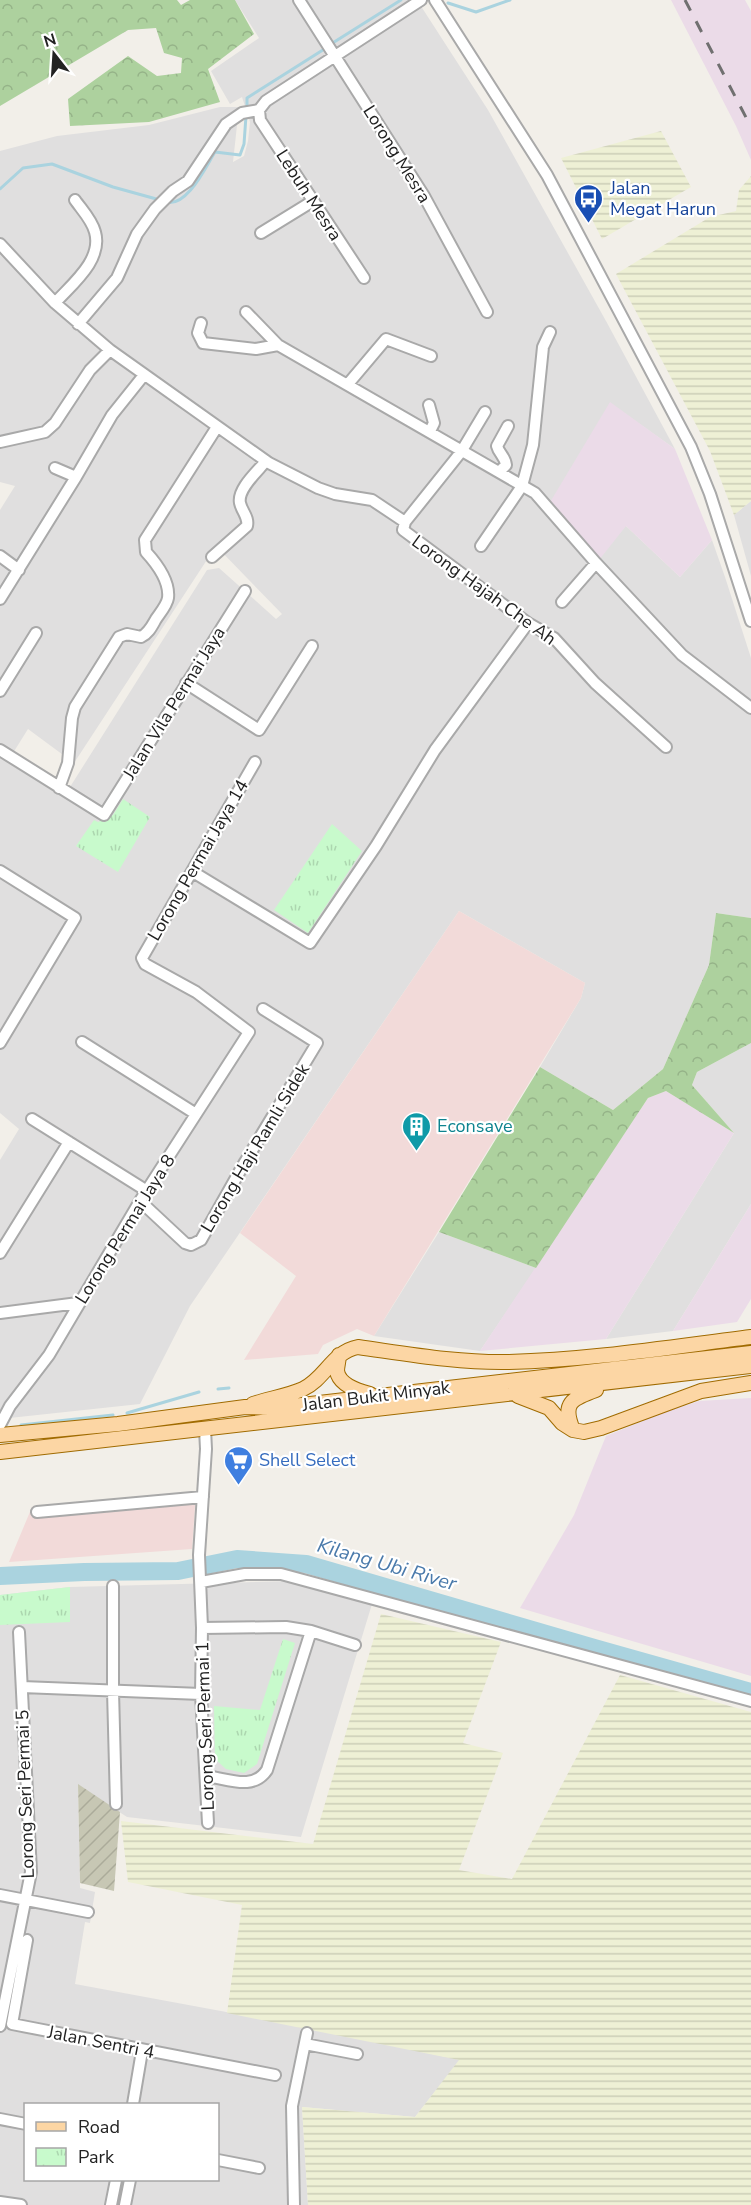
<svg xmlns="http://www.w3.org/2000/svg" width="751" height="2205" font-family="'Nunito Sans',sans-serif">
<defs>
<pattern id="construction-furrows" width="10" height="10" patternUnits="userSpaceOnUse" patternTransform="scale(1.5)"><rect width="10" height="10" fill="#c7c7b4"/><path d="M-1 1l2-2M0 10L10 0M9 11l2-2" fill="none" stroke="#abab9a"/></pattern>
<pattern id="farmland-rules" width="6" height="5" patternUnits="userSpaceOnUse" patternTransform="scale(1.5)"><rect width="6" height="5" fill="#eef0d5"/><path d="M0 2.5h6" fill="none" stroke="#ccceb7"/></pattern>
<pattern id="forest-crowns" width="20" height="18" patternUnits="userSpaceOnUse" patternTransform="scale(1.5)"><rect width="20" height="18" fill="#add19e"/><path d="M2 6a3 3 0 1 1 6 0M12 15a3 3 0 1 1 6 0" fill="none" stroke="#95b388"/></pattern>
<pattern id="park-tufts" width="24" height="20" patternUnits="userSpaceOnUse" patternTransform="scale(1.5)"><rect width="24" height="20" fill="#c8facc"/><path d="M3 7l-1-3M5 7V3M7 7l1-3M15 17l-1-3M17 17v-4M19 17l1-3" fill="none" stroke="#acd6af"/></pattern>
</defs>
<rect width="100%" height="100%" fill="#f2efe9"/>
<!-- residential -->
<path fill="#e0dfdf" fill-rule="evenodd" d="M235,0H417L488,110L606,321L675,449L610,403L626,526L680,577L712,540L725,577L751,658V918L716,913L709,965L663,1069L613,1110L540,1067L581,998L585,983L459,911L190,1306L140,1404L0,1419V1160L19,1129L0,1113V510L15,486L0,482V151L57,136L149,125L220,107H239L233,162L244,156L248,141L250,122L242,97L230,104L211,71L259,38ZM216,546L282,614L276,619L219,568L207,570L70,787L13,753L28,729L74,763Z
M751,501V576L734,515Z
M751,1043V1204L673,1331L606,1339L734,1133L692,1085L697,1072Z
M439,1232L536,1268L480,1351L374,1336Z
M294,1581L372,1604L301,1837L127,1817L78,1785L80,1888L95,1892L90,1923L85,1922L75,1984L296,2025L460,2060L415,2117L302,2107L308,2205H0V1595L70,1587ZM26,2104H218V2180H26Z"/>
<!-- commercial -->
<path fill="#f2dad9" d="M459,911L585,983L581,998L374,1336L357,1329L323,1345L318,1354L244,1360L296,1276L240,1233Z
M196,1492L192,1549L9,1562L32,1507Z"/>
<!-- industrial -->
<path fill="#ebdbe8" d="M671,0H745L751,11V160L736,126Z
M610,402L675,449L712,540L680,577L626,526L599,560L549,504Z
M666,1091L734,1133L606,1339L480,1351L648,1098Z
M751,1204V1299L737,1322L673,1331Z
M751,1398V1676L520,1608L574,1515L606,1436L665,1412L699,1401Z"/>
<!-- construction -->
<path fill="url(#construction-furrows)" d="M78,1784L120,1812L114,1891L80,1883Z"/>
<!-- farmland -->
<path fill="url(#farmland-rules)" d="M661,131L691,187L602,239L561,158Z
M751,176V501L734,515L710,451L616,274L710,217L736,211L739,190Z
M381,1614L501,1642L463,1743L503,1753L459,1870L512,1879L620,1675L751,1712V2205H308L302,2107L415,2117L459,2060L227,2013L242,1905L128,1882L121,1821L313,1844Z"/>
<!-- forest -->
<path fill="url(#forest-crowns)" d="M0,0H177L181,5L190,0H235L254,34L208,69L220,102L149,122L70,126L68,99L128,56L157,76L181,73L182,58L164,53L156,28L128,30L0,106Z
M716,913L751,918V1043L697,1072L692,1085L734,1133L666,1091L648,1098L536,1268L439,1232L540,1067L613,1110L663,1069L709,965Z"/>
<!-- park -->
<path fill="url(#park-tufts)" d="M123,799L150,817L118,872L76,846L94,820L98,822L113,815Z
M332,824L362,851L308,933L274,910Z
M70,1587V1622L0,1625V1595Z
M283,1639L295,1643L257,1764L244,1773L226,1769L215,1759L214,1706L260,1710Z"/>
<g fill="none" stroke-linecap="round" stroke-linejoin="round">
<!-- stream -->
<path stroke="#aad3df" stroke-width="3" d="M448,3L476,12L510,0
M331,44L401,0
M247,109V98L326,48
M0,189L23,168L52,164L113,187L160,200
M166,202C187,208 206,166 215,152L240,155L244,144L246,116
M218,1389L229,1388
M127,1413L199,1392
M21,1425L113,1415"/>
<!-- river -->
<path stroke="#aad3df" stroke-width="18" d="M0,1576L84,1572L178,1571L237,1559L306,1564L594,1648L751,1692"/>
<defs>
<path id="minor" d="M299,0L424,196L487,312
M435,0L547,175L691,447L710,494L751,621
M259,110L260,120L364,278
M261,233L313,201
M0,244L55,303L110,350L269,463L318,488L335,494L372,500L405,522
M55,303C72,284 103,260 95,232C92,220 82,210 75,200
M246,312L278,345
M201,323L198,333L203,343L256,349L278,345L535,493L596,563L682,655L751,708
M78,324L117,278L137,234L155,209L173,191L188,181L226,124L242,113L259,110L266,101L421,0
M348,384L386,339L431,356
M429,405L434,423L430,431
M485,412L461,452L405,522L403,530L528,623L554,638L595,683L666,747
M0,442L45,432L55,423L90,370L110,350
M55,468L76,477L112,415L144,375
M499,472L506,465C505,456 499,454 497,446L508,426
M481,546L522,486L533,445L543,347L550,332
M0,556L19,570
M212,557L247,526C249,517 242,512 240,503C237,489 258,471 266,461
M0,599L76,477
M562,602L596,563
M186,683L259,730L312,646
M0,691L36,633
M0,750L104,815L245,591
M59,788L68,763L72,718L75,707L119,637L127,634L141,637C149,633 152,626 156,619C160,613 167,605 168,598C170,581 157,564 146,552L145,540L217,427
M0,871L75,918L0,1043
M193,872L310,943L376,846L435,750L528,623
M82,1042L196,1114
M32,1119L147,1191
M140,1201L185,1243L191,1245L201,1240L245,1162L317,1043L263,1009
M0,1253L69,1142
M0,1313L78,1303
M0,1425L10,1406L49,1355L140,1201L249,1032L196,992L145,964L142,958L255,762
M205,1429L206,1449L199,1555L202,1628L201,1694L208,1823
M37,1512L203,1497
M201,1582L245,1574H281L751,1701
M113,1586V1691L116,1804
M202,1628L286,1627L311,1631L355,1645
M22,1687L201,1694
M206,1776C229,1779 253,1791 267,1770L311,1631
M0,1895L88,1912
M27,1940L12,2024L275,2075
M0,2026L31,1872L19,1632
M305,2044L357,2054
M133,2104L142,2051
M0,2119L26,2124
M218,2160L259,2168
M0,2202L21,2205
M111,2205L116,2180
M125,2205L130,2180
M294,2205L292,2106L307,2033"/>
<path id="major" d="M339,1355C339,1360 337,1366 337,1371C339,1385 358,1391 370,1394
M518,1396L549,1408L562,1423L573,1430L584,1432L601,1428L701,1391L751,1383
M253,1404C268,1399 290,1395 303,1389C325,1379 332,1352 358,1347C408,1354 458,1363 509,1362C590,1360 671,1347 751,1337
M573,1430C562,1403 571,1399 596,1390
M0,1435L118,1424L245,1407L276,1408L751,1353
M0,1452L751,1366"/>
</defs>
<!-- minor casing -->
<use href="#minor" stroke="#a9a9a9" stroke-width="14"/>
<!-- major casing -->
<use href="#major" stroke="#a06b00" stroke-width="16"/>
<!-- minor -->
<use href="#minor" stroke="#fff" stroke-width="10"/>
<!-- major -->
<use href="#major" stroke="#fcd6a4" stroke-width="14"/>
<!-- rail -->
<path stroke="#707070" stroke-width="3" stroke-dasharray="12 12" stroke-linecap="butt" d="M685,0L751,127"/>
</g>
<!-- icons -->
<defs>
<symbol id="bus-pin" viewBox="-11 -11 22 30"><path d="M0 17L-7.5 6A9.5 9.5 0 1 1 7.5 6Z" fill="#1a4fb4" stroke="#fff"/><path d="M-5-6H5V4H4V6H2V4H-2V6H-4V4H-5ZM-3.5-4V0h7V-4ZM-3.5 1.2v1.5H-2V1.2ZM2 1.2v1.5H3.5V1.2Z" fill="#fff"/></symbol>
<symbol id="building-pin" viewBox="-11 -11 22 30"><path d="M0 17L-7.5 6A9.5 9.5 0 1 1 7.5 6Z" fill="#0f9aa8" stroke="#fff"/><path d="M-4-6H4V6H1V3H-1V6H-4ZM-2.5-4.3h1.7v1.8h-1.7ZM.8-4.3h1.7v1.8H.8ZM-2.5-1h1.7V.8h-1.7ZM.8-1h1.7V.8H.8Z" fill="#fff"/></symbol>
<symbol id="supermarket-pin" viewBox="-11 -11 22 30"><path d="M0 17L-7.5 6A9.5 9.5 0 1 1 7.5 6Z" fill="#3f7fe0" stroke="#fff"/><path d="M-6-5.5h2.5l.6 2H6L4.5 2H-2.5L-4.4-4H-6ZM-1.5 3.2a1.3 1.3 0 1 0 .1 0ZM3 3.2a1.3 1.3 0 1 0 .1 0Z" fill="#fff"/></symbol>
</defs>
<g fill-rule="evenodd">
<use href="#bus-pin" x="572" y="182" width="33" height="45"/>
<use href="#building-pin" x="400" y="1110" width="33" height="45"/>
<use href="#supermarket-pin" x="222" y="1444" width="33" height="45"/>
</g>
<g text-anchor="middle" stroke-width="4.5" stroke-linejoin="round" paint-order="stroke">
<!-- street labels -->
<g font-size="18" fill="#222" stroke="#fff">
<text transform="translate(397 154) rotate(58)" y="6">Lorong Mesra</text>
<text transform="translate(309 195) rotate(57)" y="6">Lebuh Mesra</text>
<text transform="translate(484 590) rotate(36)" y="6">Lorong Hajah Che Ah</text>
<text transform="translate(174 703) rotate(-58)" y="6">Jalan Vila Permai Jaya</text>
<text transform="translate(198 860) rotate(-60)" y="6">Lorong Permai Jaya 14</text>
<text transform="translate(255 1148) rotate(-59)" y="6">Lorong Haji Ramli Sidek</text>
<text transform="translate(125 1229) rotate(-58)" y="6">Lorong Permai Jaya 8</text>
<text transform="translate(376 1396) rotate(-7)" y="6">Jalan Bukit Minyak</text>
<text transform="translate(205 1726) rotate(-92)" y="6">Lorong Seri Permai 1</text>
<text transform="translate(25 1794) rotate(-92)" y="6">Lorong Seri Permai 5</text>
<text transform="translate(101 2042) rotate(11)" y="6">Jalan Sentri 4</text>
</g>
<!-- transit labels -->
<g font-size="18" fill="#164399" stroke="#fff" text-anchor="start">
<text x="610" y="194">Jalan<tspan x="610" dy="21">Megat Harun</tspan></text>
</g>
<!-- culture labels -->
<g font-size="18" fill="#0d838f" stroke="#fff" text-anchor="start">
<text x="437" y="1132">Econsave</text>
</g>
<!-- shop labels -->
<g font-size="18" fill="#366cbe" stroke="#fff" text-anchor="start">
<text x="259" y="1466">Shell Select</text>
</g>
<!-- water labels -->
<g font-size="20" font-style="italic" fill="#4a7aab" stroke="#fff">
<text transform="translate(387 1564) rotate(16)" y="7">Kilang Ubi River</text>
</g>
</g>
<!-- legend -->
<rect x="24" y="2103" width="195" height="78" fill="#ffffff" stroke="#a7a7a7" stroke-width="1.5"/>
<rect x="36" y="2122" width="30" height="9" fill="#fcd6a4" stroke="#a7a7a7" stroke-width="1.5"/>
<text x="78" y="2133" font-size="18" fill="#222222">Road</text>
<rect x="36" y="2148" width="30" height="18" fill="url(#park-tufts)" stroke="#a7a7a7" stroke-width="1.5"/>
<text x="78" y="2163" font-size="18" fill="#222222">Park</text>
<!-- north arrow -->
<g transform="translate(54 54) rotate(343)" stroke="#ffffff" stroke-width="4.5" paint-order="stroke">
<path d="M0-4.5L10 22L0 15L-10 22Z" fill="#222222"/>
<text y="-9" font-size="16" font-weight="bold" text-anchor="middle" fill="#222222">N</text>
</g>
</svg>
